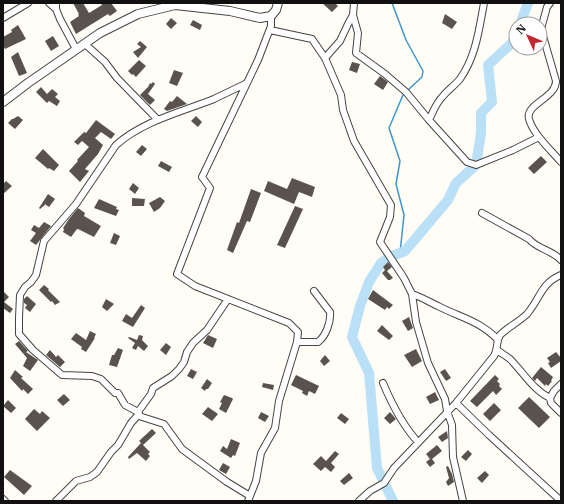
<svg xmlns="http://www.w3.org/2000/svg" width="564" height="504" font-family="'IBM Plex Serif',serif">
<rect width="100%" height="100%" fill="#fffdf5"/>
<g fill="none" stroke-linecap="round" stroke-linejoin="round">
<!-- stream -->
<path stroke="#3f96cf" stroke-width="1.5" d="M392,3L406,40L423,71L422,77L408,90
M400,253L404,215L396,184L400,161L389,128L403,95L405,93"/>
<!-- river -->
<path stroke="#b9e0f7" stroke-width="10" d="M520,24L528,3
M393,501L377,468L369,373L352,337L360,306L369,282L381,263L390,257L405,251L448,200L456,183L476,165L481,133V113L492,102L488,65L512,43L516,33"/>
</g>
<!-- building -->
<path fill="#5a524d" d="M73,3H83L89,13L102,5L101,3H111L117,11L110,16L108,14L76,34L70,22L79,16L78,14H79Z
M322,3H335L338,6L332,12Z
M445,14L457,22L452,29L442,23Z
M171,18L177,23L171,29L166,24Z
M193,20L202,25L200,30L190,25Z
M18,25L26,39L5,49L3,46V37L12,32L11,30Z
M53,36L59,46L51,51L45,41Z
M140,41L147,47L138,58L133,52L141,47L137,44Z
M18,52L27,73L19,76L11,57Z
M139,60L146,66L136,77L133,74L132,75L128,71Z
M352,62L360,64L357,73L349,70Z
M174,70L183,73L177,86L169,83Z
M380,76L388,82L383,90L374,84Z
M153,82L155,84L148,94L155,100L150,105L140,95L148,87L150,83L151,84Z
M41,87L47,94L52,89L58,94L55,97L60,101L57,106L49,101L47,103L36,92Z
M177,96L187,104L167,111L164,109L170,101L172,102Z
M18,116L23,120L15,129L8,123L12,119H13Z
M196,116L202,122L198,127L191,121Z
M96,120L115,134L111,139L101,132L95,138L103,145L98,154L85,169L89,171L80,182L69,171L78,161L77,160L89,147L82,141L78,145L74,142L84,132L86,133Z
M142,145L147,149L141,156L136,152Z
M43,149L59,165L54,171L49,168L48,169L35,158Z
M541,156L547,162L534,174L528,168Z
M161,161L172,167L169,172L158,166Z
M292,178L315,187L312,197L299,192L294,204L264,191L268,181L287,189Z
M6,181L12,186L3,194V184Z
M133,183L139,188L135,194L129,189Z
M251,189L261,193L250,222L247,221L233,253L227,250L237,222L239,223Z
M48,194L55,199L49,207L46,205V204L40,209L39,208Z
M160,197L165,201L160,208L154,212L149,203Z
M132,198L145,199L144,206H132Z
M99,199L117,207L116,209L119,210L116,216L94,208Z
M295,206L303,209L285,248L277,245Z
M78,208L85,213L84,216L101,226L94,237L78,229H77L71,237L63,232L64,229L63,228L69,219Z
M44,222L51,226L36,245L30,241L36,233L31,230L34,225L39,228Z
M114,233L120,236L116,245L110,243Z
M388,262L392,267L387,271L393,278L390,280H388L382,273L385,270L383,267Z
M44,285L49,289L48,290L60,302L55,305L52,301L51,302L39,290Z
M373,290L393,305L389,309L387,307L385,310L368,299Z
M3,291L9,297L4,302L13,309L10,313L3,308Z
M27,296L36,304L30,312L25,308L27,305L24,303V299Z
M106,299L114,304L107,311L102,307Z
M141,305L145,308L133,327L122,321L126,314L132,318Z
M409,317L413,328L408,331L402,321Z
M382,325L393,336L389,340L377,331Z
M90,331L96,334L94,338H95L86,352L81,349L82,347L71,339L76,333L86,340Z
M139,335L143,336L142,340L148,346L144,351L138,346L136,350L132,348L135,343L128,338L129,337L137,340Z
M208,335L217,339L213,348L203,343Z
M19,341L28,351L26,352L38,360L30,371L23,366L27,358L15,344Z
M166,343L171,347L166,355L160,350Z
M118,348L123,350L117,367L109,365L112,355H114Z
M416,349L422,361L412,367L404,355Z
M50,350L56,357L58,355L65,362L60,367L46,355Z
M556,352L561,358V361L551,368L548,363L550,362L547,358Z
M325,355L330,361L324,366L320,361Z
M541,367L553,377L551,381H552L548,386L546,384L545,386L537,378L535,381L532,378Z
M191,369L197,372L193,379L187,376Z
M445,369L451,378L446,381L440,372Z
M15,370L23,377L21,378L33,389L28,394L23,389L22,391L10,378Z
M296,375L319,386L315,394L309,391L307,396L302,393L303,391L291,385Z
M495,375L499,379L497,381L500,384L499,386L502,389L496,395L493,391L477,407L470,401Z
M207,379L212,383L208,389H206L205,391L201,388Z
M263,383L274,385L273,390L262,387Z
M435,392L439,400L430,404L426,397Z
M64,394L70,400L63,406L57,400Z
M224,395L232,398L233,399L226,413L219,409L222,403L220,402Z
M529,397L550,417L539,428L518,408Z
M8,400L16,408L11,413L3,406Z
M494,403L501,410L490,421L483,414Z
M208,407L218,414L212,421L202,414Z
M34,409L40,414L42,411L50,418L37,431L25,419Z
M261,412L269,416L265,422L258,418Z
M390,412L396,419L390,424L384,418Z
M341,413L349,419L345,424L337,418Z
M152,429L156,433L143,445L139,441Z
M447,431L448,438L442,442L438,437Z
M231,439L240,443L235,456L233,455L231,458L220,451L223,446L227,449Z
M141,443L150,452L148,454L150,456L146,461L137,453L129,459L128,457Z
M437,445L442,451L432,459L435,463L430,467L426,462L430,459L426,454Z
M468,450L472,454L466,461L461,457Z
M335,451L339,454L331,463L335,467L331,472L325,467L321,471L313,464L321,456L326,461Z
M223,463L230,467L226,474L219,470Z
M448,466L452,474L454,482L448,486L446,482L449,478L446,467Z
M10,470L32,486L24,495L4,477Z
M485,471L489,475L482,483L477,478Z
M349,473L353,478L344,485L340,481Z"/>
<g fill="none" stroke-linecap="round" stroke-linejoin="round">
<defs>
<path id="minor" d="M49,3L56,9V3
M354,3L353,15L358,33L356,53L385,74L406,92L429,120L467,162L476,165L513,150L539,137
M550,3L547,7L541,29L556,81C556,98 525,104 529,119C533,134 551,150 561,162
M56,9L60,19L76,49
M3,18L28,3
M270,30L312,39L325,58L341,95L343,110L354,141L391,205L390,217L380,242L404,278L412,294L416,322L428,363L445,399L447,411L452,425L453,457L463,501
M85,44L105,62L117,78L157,119
M325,58L340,41L348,24L353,15
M429,120C433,112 436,103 443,96C448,90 455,85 460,79C476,56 479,30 484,3
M482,213L529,239C537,249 552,250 561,260
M412,294C422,297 429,302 438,306C459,317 480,321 497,339
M228,299L207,330L193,343L187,352L184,362L179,369L172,376L153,388L151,394L138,412L139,416L164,424L182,449L227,482L250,496
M297,342H318C326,336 331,322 330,312L314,291
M497,350C501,353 506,356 510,359C523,372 533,390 550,398
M383,383C391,402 404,427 418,442
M561,384L554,391L550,398L551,403L561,413
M456,403L489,435L561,501
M138,412L125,405L118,393H115L101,379L92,376L62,375L33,350L19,334V318L20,295L25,287L31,282L36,275L44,241L76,204L116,145C143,121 181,112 214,99C224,94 235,89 245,84
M3,499L5,501
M56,501L76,481L90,477L97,472L111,452L118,445L131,423L139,414
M248,501L256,481L261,453L275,428L279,401L297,342L298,332L289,323L195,286L177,274L210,188L202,177L258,60L271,26V16
M359,501L370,491L384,483L394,468L456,403L494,356C498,349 496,342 500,335C508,327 519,322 527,314C540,299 541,283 561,275"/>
<path id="tertiary" d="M3,102L28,83L100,33L138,14L175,5L230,11L260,18L271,16L276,10L278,3"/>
</defs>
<!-- minor casing -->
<use href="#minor" stroke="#444" stroke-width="8"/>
<!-- tertiary casing -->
<use href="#tertiary" stroke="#444" stroke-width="10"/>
<!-- minor -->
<use href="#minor" stroke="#fff" stroke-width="6"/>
<!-- tertiary -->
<use href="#tertiary" stroke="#fff" stroke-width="8"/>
</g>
<!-- border -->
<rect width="564" height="504" fill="none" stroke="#111111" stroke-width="8"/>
<!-- north arrow -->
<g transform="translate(528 36) rotate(314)"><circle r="19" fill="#ffffff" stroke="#a0a0a0"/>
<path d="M0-3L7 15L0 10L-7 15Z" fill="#c4262e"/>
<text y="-6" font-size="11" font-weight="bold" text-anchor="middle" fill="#111111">N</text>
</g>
</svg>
